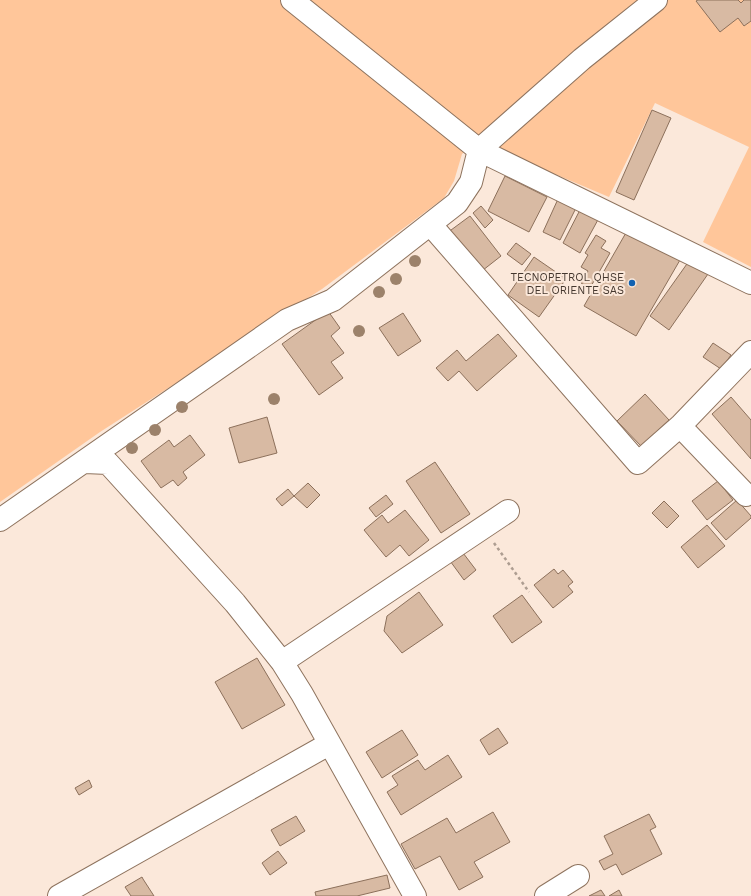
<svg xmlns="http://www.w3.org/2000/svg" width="751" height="896" font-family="'Work Sans',sans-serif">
<rect width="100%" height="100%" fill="#fbe8da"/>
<!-- green -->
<path fill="#ffc69a" d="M0,0H751V267L703,242L749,147L655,103L609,197L477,141L462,154L454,181L444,198L322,289L100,432L0,502Z"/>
<!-- building -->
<path fill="#d8baa3" stroke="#8c705b" d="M698,0H738L741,3L744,0H751V21L744,26L738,18L720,32L696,1Z
M652,110L671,118L634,200L616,192Z
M505,176L547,197L529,232L488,211Z
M558,199L576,208L560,240L543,232Z
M481,206L493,220L485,228L473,213Z
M582,206L600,216L580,253L563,243Z
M470,216L501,256L478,274L447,233Z
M627,231L680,260L636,336L584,306Z
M596,235L606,241L601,248L610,253L590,288L581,283L588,271L581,267L588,255L585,253Z
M516,243L531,254L522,265L507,254Z
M534,257L566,279L539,317L508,295Z
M689,261L708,274L669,330L650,316Z
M328,311L340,328L331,336L344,353L331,362L343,378L319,395L282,344Z
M403,313L421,341L398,356L379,328Z
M498,334L517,356L477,391L459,371L448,381L436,368L457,350L466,361Z
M713,343L731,355L721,369L703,357Z
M645,394L669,420L641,446L617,421Z
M731,397L751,420V459L712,414Z
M267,417L277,453L239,463L229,428Z
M190,435L205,455L183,472L187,478L178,486L173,480L161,488L141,461L169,440L174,447Z
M435,462L470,514L441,533L406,481Z
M718,481L733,500L707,520L692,501Z
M308,483L320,495L307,508L294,496Z
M288,489L294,496L282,506L276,499Z
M386,495L393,504L376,517L369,508Z
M737,500L751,516V518L726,540L711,523Z
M664,501L679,516L667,528L652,513Z
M405,510L429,540L409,556L400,545L386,557L364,530L382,515L388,523Z
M707,525L725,546L698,568L681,547Z
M457,545L476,570L464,580L445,554Z
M554,569L558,574L563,570L573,582L568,586L573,592L553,608L534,585Z
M419,592L443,625L402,653L384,631L387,616Z
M522,595L542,622L512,643L493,616Z
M257,658L285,705L242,729L215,682Z
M498,728L508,743L489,755L480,740Z
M402,730L418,755L382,778L366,752Z
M448,755L462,777L401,815L387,792L398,785L392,776L418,760L425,770Z
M89,780L92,787L79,795L75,788Z
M493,812L510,842L474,862L483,877L459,890L440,856L415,869L401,844L447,818L456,833Z
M649,814L656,827L650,830L662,854L622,875L616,864L604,870L599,861L613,854L604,836Z
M296,816L305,831L280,846L271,830Z
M278,851L287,863L270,875L262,863Z
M387,875L390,888L357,896H316L315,892Z
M142,877L143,879L154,896H131L125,887Z
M601,890L605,896H589Z
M619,890L622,896H609Z"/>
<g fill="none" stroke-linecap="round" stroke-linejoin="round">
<defs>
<path id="minor" d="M292,0L479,150L751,283
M430,224L638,463L680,426L751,352
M680,426L746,495
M85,462L108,463L235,603L282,662L302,694L415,896
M0,520L287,320L333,300L457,203L471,182L479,150L582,59L656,0
M282,662L508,511
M59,896L329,744
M546,896L578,876"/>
</defs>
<!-- minor casing -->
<use href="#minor" stroke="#8e735e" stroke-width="24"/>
<!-- path -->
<path stroke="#ad9d91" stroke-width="2.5" stroke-dasharray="3 3" stroke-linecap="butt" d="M494,543L529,592"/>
<!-- minor -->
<use href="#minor" stroke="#fff" stroke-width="22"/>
</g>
<!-- trees -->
<g fill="#9c826b">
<circle cx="415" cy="261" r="6"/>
<circle cx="396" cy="279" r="6"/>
<circle cx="379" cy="292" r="6"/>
<circle cx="359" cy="331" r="6"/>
<circle cx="274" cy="399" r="6"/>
<circle cx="182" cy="407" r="6"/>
<circle cx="155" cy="430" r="6"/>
<circle cx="132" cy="448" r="6"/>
</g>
<!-- markers -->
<circle fill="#1262b1" stroke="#fbe8da" stroke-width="1.5" cx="632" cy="283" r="4"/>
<g text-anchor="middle" stroke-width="4" stroke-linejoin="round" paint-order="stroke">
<!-- poi labels -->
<g font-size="11" fill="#44372e" stroke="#fbe8da" text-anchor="end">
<text x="624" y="281">TECNOPETROL QHSE<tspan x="624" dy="13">DEL ORIENTE SAS</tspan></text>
</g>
</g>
</svg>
